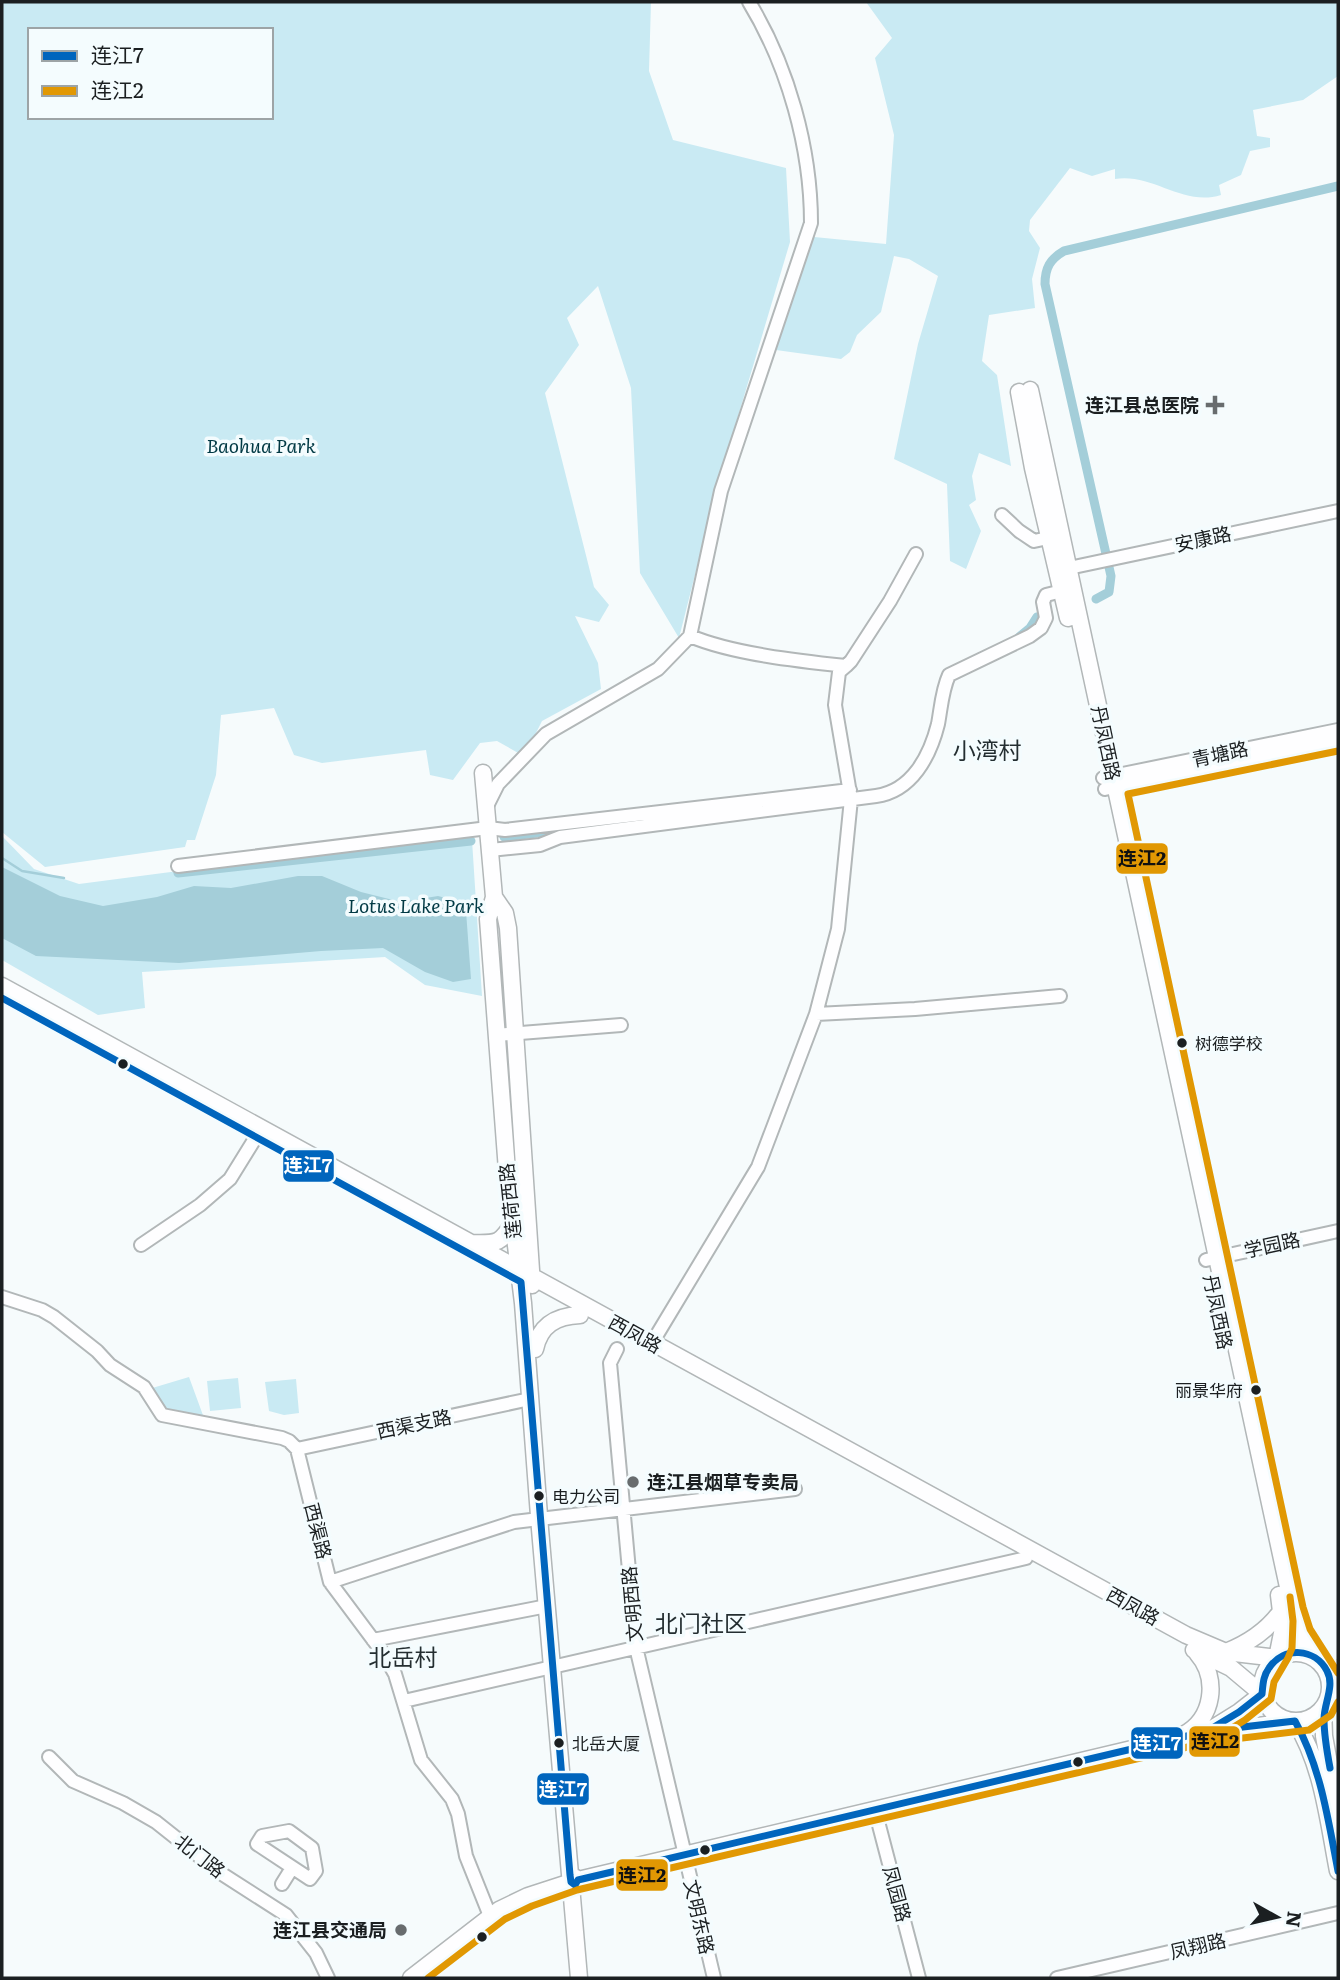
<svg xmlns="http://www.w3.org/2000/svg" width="1340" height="1980" font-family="Literata,'Noto Sans SC',serif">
<rect width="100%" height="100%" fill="#f6fbfc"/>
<!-- green -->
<path fill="#c9eaf3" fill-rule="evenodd" d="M2,2H651L649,71L673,140L786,168L790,242L719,480L679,638L640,573L631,388L598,286L567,318L579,345L545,393L594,587L609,605L599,622L575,616L598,663L601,689L542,721L531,743L520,754L497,741L480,743L453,780L430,775L426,750L322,763L294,755L274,708L221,715L216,775L195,840H187L185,847L45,867L2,832ZM30,30H271V117H30Z
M866,2H1338V76L1303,100L1253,110L1257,136L1270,138V147L1250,151L1241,175L1219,185L1221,195C1183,207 1153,173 1115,179V169L1092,176L1070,168L1030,220L1029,231L1040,248L1032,279L1035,308L989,315L982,361L997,375L1011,466L979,453L972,476L976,500L969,505L981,531L966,569L950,561L947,484L894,459L918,344L938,276L909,259L894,256L881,312L857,335L850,352L841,359L776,350L814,237L886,244L894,135L875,58L892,38Z
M2,836L34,869L79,884L209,867L472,840L482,996L425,985L385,957L142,972L145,1008L98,1015L2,960Z
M189,1377L204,1418L167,1413L149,1389Z
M238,1378L241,1408L210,1411L207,1381Z
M296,1379L299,1413L284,1415L269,1411L265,1382Z"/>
<!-- water -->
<path fill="#a4ced9" d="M2,867L60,896L103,906L157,897L194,886L231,888L298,876H322L361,892L401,902L438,896L457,901L466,911L471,979L453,982L425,972L383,948L321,951L179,963L36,956L2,938Z"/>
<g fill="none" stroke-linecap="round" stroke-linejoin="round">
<!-- stream -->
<path stroke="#a4ced9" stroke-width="2.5" d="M2,858L22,871L64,878"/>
<!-- canal -->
<path stroke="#a4ced9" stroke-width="9" d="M1096,599L1109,592L1111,576L1045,284C1045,268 1050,259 1064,251L1338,186
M1019,637L1030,628L1037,617
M504,837L630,822
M178,873L471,841"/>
<defs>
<path id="minor" d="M1002,515L1019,531L1034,541L1048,538
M1069,568L1338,511
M690,636C733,654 799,661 846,666L851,661L890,601L916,554
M1103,778L1338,730
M1105,789L1338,740
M486,808L498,784L546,734L658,669L690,636L721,491L811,223C811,148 788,66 749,2
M490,850L540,845L560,837L876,796C912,791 930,756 938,724C941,708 942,690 949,675L1030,636L1041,628L1046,618L1043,602L1046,595L1062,591
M178,866L488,828L505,830L850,790
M816,1014L915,1009L1060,996
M496,1035L621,1025
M141,1245L200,1205L230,1179L256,1137
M1206,1260L1338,1231
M2,1297L42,1310L54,1317L97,1351L110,1365L144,1387L162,1415L282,1438L289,1441L297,1449L330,1582L383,1653L395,1674L421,1760L452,1799L458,1814L466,1856L490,1916
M652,1343L758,1167L816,1014L838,929L851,799L835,705L839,672L846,666
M617,1349L610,1363L636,1647L714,1978
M297,1449L530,1399
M330,1582L514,1522L795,1489
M373,1640L547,1606
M404,1701L1026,1558
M49,1757L73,1781L123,1803L156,1822L219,1872L286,1915L316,1953L328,1978
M875,1810L919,1978
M289,1831L312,1848L316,1871L310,1879L257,1844L262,1836Z
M282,1884L292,1868
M1057,1978L1338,1913"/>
<path id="major" d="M1030,390L1293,1610C1298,1628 1306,1653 1322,1664C1326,1667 1334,1668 1338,1670
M1019,392L1033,468L1068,618
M483,773L494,897L488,919L510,1210L513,1221L523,1303L540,1529L579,1978
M494,897L505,913L508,928L532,1285
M2,986L1186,1635L1226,1652L1277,1658
M471,1243C500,1244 500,1243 515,1221
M535,1349C540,1325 556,1316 580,1315
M1194,1650L1231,1668L1262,1694
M1226,1652C1249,1643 1268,1630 1282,1610
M1262 1687a34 34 0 1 1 68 0a34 34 0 1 1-68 0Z
M1277,1658L1283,1628L1279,1595
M1323,1708L1324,1736L1338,1812
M1295,1721C1323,1766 1328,1820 1338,1871
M1210,1730L1239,1712L1262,1694
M1183,1735C1214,1719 1219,1678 1197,1653
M411,1978L499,1910L528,1896L571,1882L574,1877L578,1880L1208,1731H1222L1295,1721"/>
</defs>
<!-- minor casing -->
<use href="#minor" stroke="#b2b7b8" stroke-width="16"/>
<!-- major casing -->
<use href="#major" stroke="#b2b7b8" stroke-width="19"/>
<!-- minor -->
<use href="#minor" stroke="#fefeff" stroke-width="12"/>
<!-- major -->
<use href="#major" stroke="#fefeff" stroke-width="16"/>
<defs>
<path id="bus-1" d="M2,998L521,1282L570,1875L571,1882L575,1885L578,1880L1208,1731L1295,1721C1321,1768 1328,1819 1338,1871
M1214,1727L1239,1712L1262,1694C1263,1685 1263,1676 1269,1668C1284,1646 1315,1648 1327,1671C1335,1686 1324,1703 1324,1719C1324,1736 1327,1752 1330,1768"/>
<path id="bus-2" d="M1338,751L1128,794L1303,1607L1310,1629L1338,1673
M1219,1736L1245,1720L1271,1699L1274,1682L1288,1658L1292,1648L1293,1621L1290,1597
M428,1978L505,1919L532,1906L577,1890L1209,1742L1309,1730L1331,1715L1338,1702"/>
</defs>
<!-- bus-1 casing -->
<use href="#bus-1" stroke="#f4fcfe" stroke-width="12"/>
<!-- bus-2 casing -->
<use href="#bus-2" stroke="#f4fcfe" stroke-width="12"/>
<!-- bus-1 -->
<use href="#bus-1" stroke="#0065bd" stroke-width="7"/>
<!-- bus-2 -->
<use href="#bus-2" stroke="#e19803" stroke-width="7"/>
</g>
<!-- markers -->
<g fill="#686c6e" stroke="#f4fcfe" stroke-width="2.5">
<path d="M1211.5 394.5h7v7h7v7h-7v7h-7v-7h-7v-7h7z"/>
<circle cx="633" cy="1482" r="7"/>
<circle cx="401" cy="1930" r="7"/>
</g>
<g fill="#1b1f21" stroke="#f4fcfe" stroke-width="2.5">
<circle cx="1182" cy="1043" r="6"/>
<circle cx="123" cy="1064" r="6"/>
<circle cx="1256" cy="1390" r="6"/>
<circle cx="539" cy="1496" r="6"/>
<circle cx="559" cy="1743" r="6"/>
<circle cx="1078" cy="1762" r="6"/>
<circle cx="705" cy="1850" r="6"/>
<circle cx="482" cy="1937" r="6"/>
</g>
<g text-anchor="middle" stroke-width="7" stroke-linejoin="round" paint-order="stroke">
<!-- bus labels -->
<g font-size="17" fill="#1b1f21" stroke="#f4fcfe" text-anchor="start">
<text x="1195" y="1050">树德学校</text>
<text x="1243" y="1397" text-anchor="end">丽景华府</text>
<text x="552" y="1503">电力公司</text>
<text x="572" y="1750">北岳大厦</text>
</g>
<!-- poi labels -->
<g font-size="19" font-weight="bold" fill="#1b1f21" stroke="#f4fcfe" text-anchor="end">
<text x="1199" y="412">连江县总医院</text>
<text x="647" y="1489" text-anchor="start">连江县烟草专卖局</text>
<text x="387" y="1937">连江县交通局</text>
</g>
<!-- park labels -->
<g font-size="19" font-style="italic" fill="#013944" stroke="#f4fcfe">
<text x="261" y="453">Baohua Park</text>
<text x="416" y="913">Lotus Lake Park</text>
</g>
<!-- street labels -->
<g font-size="19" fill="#1b1f21" stroke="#f4fcfe">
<text transform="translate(1203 539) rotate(-12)" y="7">安康路</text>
<text transform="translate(1106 743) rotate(78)" y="7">丹凤西路</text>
<text transform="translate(1220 754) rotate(-12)" y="7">青塘路</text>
<text transform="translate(510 1201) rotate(-96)" y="7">莲荷西路</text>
<text transform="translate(1272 1245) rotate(-12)" y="7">学园路</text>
<text transform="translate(1218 1312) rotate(78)" y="7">丹凤西路</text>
<text transform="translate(635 1334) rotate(29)" y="7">西凤路</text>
<text transform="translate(414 1424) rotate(-12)" y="7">西渠支路</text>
<text transform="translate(318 1531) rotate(76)" y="7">西渠路</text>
<text transform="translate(632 1604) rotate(-95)" y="7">文明西路</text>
<text transform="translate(1133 1606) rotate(29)" y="7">西凤路</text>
<text transform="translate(200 1856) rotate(38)" y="7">北门路</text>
<text transform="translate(897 1894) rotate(75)" y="7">凤园路</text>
<text transform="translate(699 1917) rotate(77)" y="7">文明东路</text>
<text transform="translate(1198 1946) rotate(-13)" y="7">凤翔路</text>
</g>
<!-- quarter labels -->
<g font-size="23" fill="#242e31" stroke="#f4fcfe">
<text x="987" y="759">小湾村</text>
<text x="701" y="1632">北门社区</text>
<text x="403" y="1666">北岳村</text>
</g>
</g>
<g stroke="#f4fcfe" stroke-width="2.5">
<rect x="1115" y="842" width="54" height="33" rx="7" fill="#e19803"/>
<rect x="282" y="1149" width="53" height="34" rx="7" fill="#0065bd"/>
<rect x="1188" y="1725" width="53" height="33" rx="7" fill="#e19803"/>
<rect x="1130" y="1726" width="54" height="34" rx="7" fill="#0065bd"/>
<rect x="536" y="1772" width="54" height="34" rx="7" fill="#0065bd"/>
<rect x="615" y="1858" width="54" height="34" rx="7" fill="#e19803"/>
</g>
<g font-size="19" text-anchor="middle" font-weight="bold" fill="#fff">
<text x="308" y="1172">连江7</text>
<text x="1157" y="1750">连江7</text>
<text x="563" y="1796">连江7</text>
</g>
<g font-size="19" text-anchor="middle" font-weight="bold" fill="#111">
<text x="1142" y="865">连江2</text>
<text x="1215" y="1748">连江2</text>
<text x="642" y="1882">连江2</text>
</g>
<!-- border -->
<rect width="1340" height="1980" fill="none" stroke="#1b1f21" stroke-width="7"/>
<!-- legend -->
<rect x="28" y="28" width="245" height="91" fill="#f4fcfe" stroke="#9da4a6" stroke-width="2"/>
<rect x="42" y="51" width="35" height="10" fill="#0065bd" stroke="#9da4a6" stroke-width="2"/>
<text x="91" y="63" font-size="21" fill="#1b1f21">连江7</text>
<rect x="42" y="86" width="35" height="10" fill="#e19803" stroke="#9da4a6" stroke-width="2"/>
<text x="91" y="98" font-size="21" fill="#1b1f21">连江2</text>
<!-- north arrow -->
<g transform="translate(1277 1917) rotate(98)" stroke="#f4fcfe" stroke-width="5" paint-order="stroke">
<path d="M0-5L12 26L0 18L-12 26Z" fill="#1b1f21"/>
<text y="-10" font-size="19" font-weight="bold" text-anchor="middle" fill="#1b1f21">N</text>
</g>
</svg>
